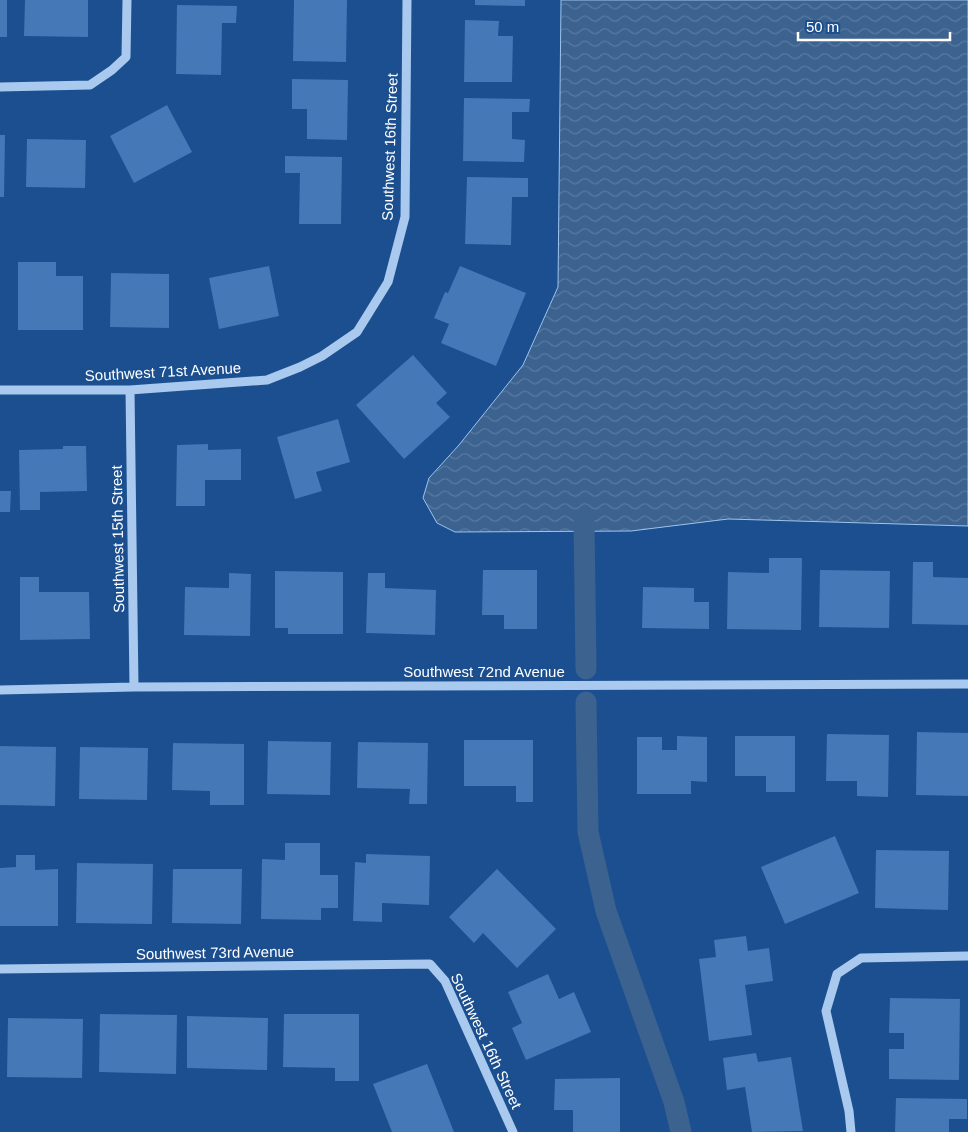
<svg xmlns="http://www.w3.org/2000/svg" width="968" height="1132" font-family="Arial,sans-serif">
<defs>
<pattern id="water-waves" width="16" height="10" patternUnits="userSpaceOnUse" patternTransform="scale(1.25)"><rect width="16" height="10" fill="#3c6290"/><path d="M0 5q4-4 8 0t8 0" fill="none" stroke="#597aa1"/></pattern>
</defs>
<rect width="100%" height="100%" fill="#1b4f8f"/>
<!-- water -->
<path fill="url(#water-waves)" stroke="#9cc4f0" d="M561,0H968V526L728,519L631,531L455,532L437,523L423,498L429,478L459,445L523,365L558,287Z"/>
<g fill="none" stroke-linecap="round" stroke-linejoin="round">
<!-- canal -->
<path stroke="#3c6290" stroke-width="21" d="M584,522L586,669
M586,702L588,832L606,911L674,1102L681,1132"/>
</g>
<!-- building -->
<path fill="#4478b7" d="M0,0H7V37H0Z
M25,0H88V37L24,36Z
M294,0H347L346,62L293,61Z
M475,0H525V6L475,5Z
M177,5L237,6L236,23H222L221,75L176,74Z
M465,20L499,21L498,36H513L512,82H464Z
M292,79L348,80L347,140L307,139V109H292Z
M464,98L530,99L529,112H512V139L525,140L524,162L463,161Z
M167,105L192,152L134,183L110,136Z
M0,135H5L4,197H0Z
M27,139L86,140L85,188L26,187Z
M285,156L342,157L341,224H299L300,173H285Z
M467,177L528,178V197H512L511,245L465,244Z
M18,262H56V276H83V330H18Z
M269,266L279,316L219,329L209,278Z
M460,266L526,293L496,366L441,343L449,324L434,318L445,292L448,293Z
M111,273L169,274V328L110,327Z
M413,355L447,393L436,403L450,417L404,459L356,405Z
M338,419L350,462L316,472L322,491L295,499L277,437Z
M208,444V450L241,449V480H205V506H176L177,445Z
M63,446H86L87,491L40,492V510H20L19,450L63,449Z
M0,491H11L10,512H0Z
M769,558H802L801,630L727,629L728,572L769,573Z
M913,562H933V577L968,578V625L912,624Z
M483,570H537V629H504V615H482Z
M820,570L890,571L889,628L819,627Z
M275,571L343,572V634H288V628H275Z
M229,573L251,574L250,636L184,635L185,587L229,588Z
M368,573H385V588L436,590L435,635L366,633Z
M20,577H39V592H89L90,639L20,640Z
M643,587L694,588V602H709V629L642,628Z
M917,732L968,733V796L916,795Z
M827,734L889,735L888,797L857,796V781H826Z
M677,736L707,737V782L691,781V794H637V737H662V750H677Z
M735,736H795V792H766V776H735Z
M464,740H533V802H516V786H464Z
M268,741L331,742L330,795L267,794Z
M358,742L428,743L427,804H409L410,789L357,788Z
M173,743L244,744V805H210V791L172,790Z
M0,746L56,747L55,806L0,805Z
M80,747L148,748L147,800L79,799Z
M835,836L859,893L785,924L761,867Z
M285,843H320V875H338V908H321V920L261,919L262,859L285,860Z
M876,850L949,851L948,910L875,908Z
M366,854L430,856L429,905L382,903V922L353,921L355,862L366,863Z
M16,855H35V870L58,869V926H0V868L16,867Z
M77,863L153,864L152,924L76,923Z
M173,869H242L241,924L172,923Z
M497,869L556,929L517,968L483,933L474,943L449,917Z
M746,936L748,951L769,948L773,981L745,985L752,1035L709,1041L699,959L716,957L714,940Z
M548,974L559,999L574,992L591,1032L526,1060L512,1028L522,1023L508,992Z
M890,998L960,999L959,1080L889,1079V1049H904V1033H889Z
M100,1014L177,1015L176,1074L99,1072Z
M284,1014H359V1081H335V1068L283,1067Z
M187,1016L268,1018L267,1070L187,1068Z
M8,1018L83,1019L82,1078L7,1077Z
M756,1053L758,1062L791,1057L803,1131L752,1132L745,1087L727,1090L723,1058Z
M427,1064L454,1132H392L373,1084Z
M620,1078V1132H573V1110H554L555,1079Z
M896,1098L967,1099V1119H949V1132H895Z"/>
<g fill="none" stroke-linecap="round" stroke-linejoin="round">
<!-- minor -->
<path stroke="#a9c9ee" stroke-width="9" d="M0,87L90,85L112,70L126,57L127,0
M0,390H130L267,380L300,367L322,356L357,332L388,282L405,217L407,0
M130,390L134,687
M0,690L134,687L968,684
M0,969L430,964L445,981L513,1132
M851,1132L849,1111L826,1011L837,974L861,958L968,956"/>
</g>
<g text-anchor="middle" stroke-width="4" stroke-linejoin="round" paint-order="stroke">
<!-- street labels -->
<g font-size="15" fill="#fff" stroke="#1b4f8f">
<text transform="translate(390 147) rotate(-88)" y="5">Southwest 16th Street</text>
<text transform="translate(163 372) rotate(-3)" y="5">Southwest 71st Avenue</text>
<text transform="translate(118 539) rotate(-91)" y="5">Southwest 15th Street</text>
<text x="484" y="677">Southwest 72nd Avenue</text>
<text transform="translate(215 953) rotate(-1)" y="5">Southwest 73rd Avenue</text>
<text transform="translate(486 1041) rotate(65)" y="5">Southwest 16th Street</text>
</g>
</g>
<!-- scale -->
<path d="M798 32v8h152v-8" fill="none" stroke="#ffffff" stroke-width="2.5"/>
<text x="806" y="32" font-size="15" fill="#ffffff" stroke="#1b4f8f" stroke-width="4" paint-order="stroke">50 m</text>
</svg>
